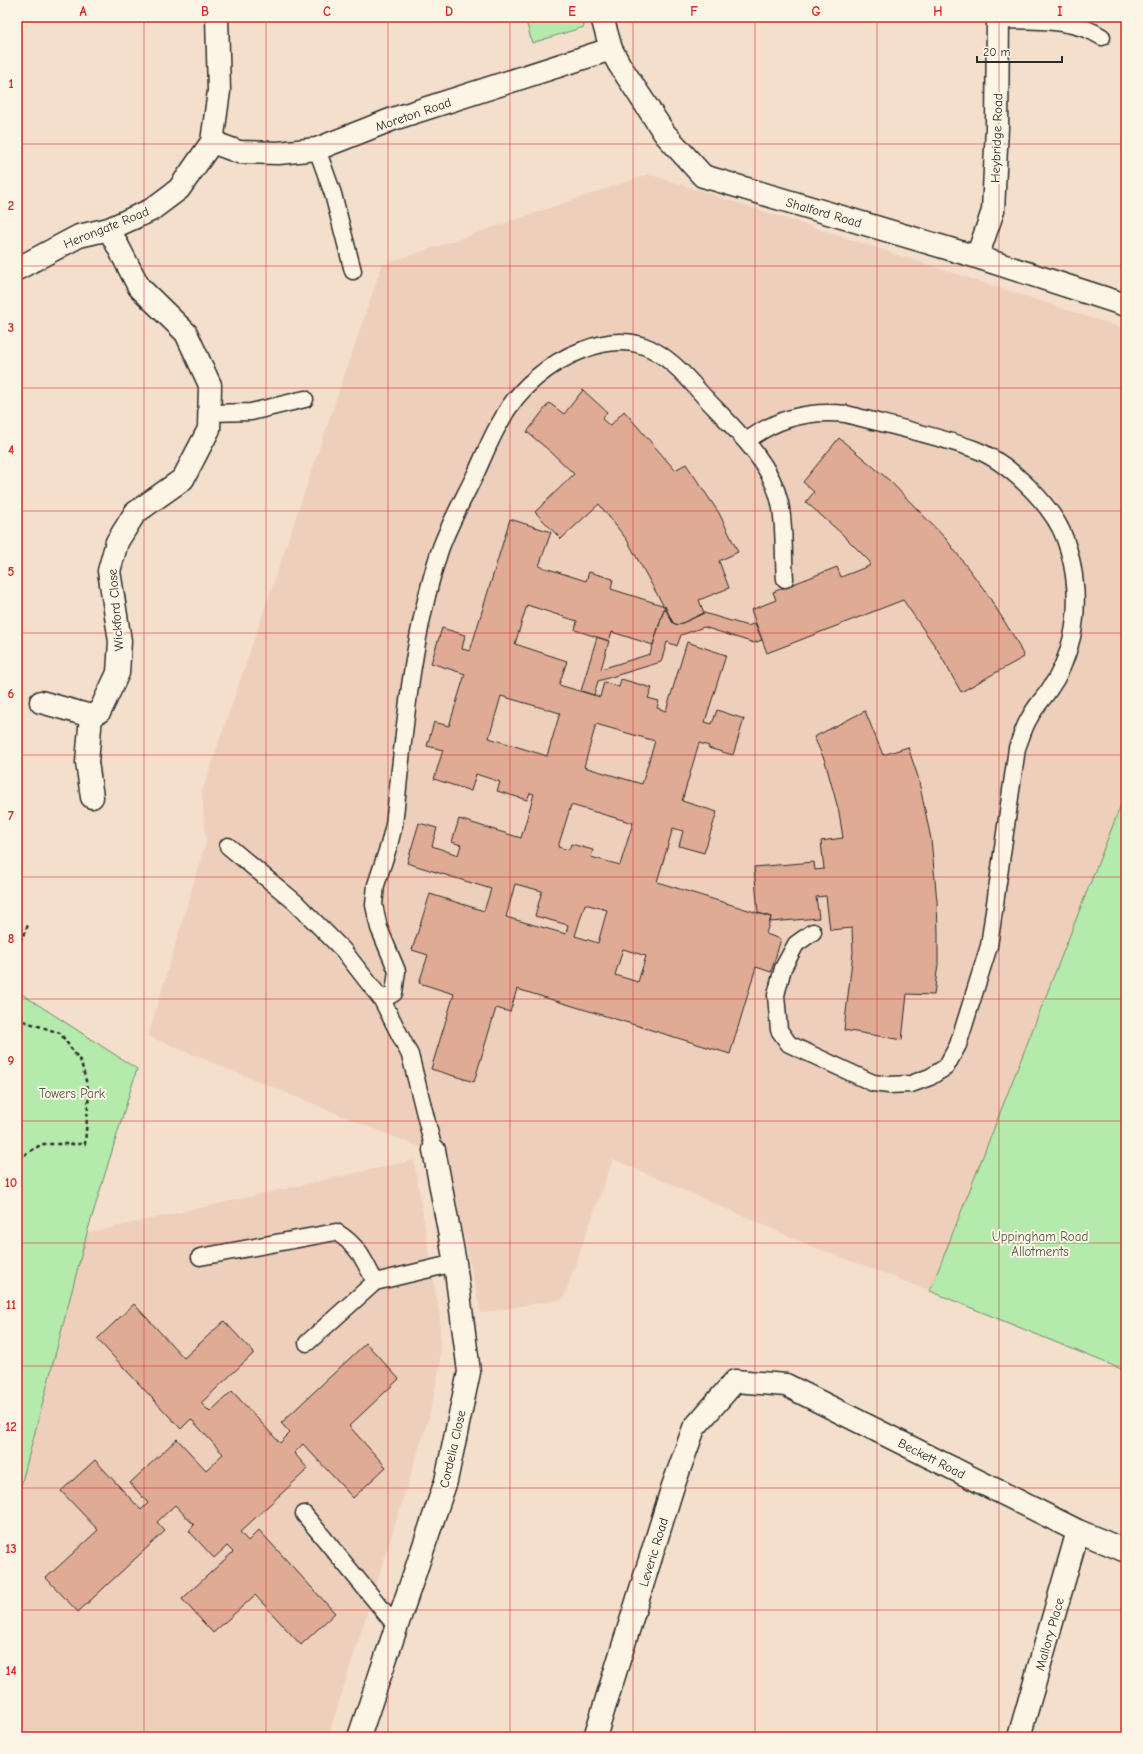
<svg xmlns="http://www.w3.org/2000/svg" width="1143" height="1754" font-family="'Comic Neue',sans-serif">
<rect width="100%" height="100%" fill="#f4dfcd"/>
<filter id="ink" filterUnits="userSpaceOnUse"><feTurbulence type="fractalNoise" baseFrequency=".025" numOctaves="2"/><feDisplacementMap in="SourceGraphic" scale="8" xChannelSelector="R" yChannelSelector="G"/><feConvolveMatrix kernelMatrix="1 2 1 2 8 2 1 2 1" color-interpolation-filters="sRGB"/></filter>
<g filter="url(#ink)">
<!-- built -->
<path fill="#eecfbc" d="M649,174L1126,329V792L930,1291L811,1246L613,1159L563,1299L481,1313L445,1153L411,1144L148,1036L206,842L202,792L382,265Z
M414,1160L440,1318V1366L429,1417L328,1737H17V1501L87,1233Z"/>
<!-- green -->
<path fill="#b4eaac" stroke="#708a6c" d="M525,17H581L584,27L532,43Z
M1126,792V1371L930,1291Z
M17,991L137,1069L87,1233L17,1501Z"/>
<!-- building -->
<path fill="#e0ab95" stroke="#2b2b2b" fill-rule="evenodd" d="M583,390L607,412L602,419L610,426L624,411L675,470L686,464L719,513L738,552L719,561L729,588L699,600L704,613L678,625L673,623L627,540L599,504L561,539L535,512L574,474L551,452L527,432L549,403L564,414Z
M839,438L889,480L946,539L986,592L1016,640L1024,657L961,692L937,649L903,600L767,653L751,610L776,600L773,592L837,567L841,577L869,566L870,562L841,533L806,502L814,492L803,482Z
M510,519L551,532L539,566L586,581L589,572L613,579L611,589L665,606L653,645L612,632L609,641L575,630L577,621L527,605L515,644L567,661L559,685L600,697L604,682L619,687L621,679L652,688L648,698L659,701L657,708L666,711L687,642L726,655L705,722L712,724L717,710L744,719L733,755L708,748L709,746L699,743L682,801L717,812L704,853L679,846L683,831L673,828L657,882L771,917L766,934L781,939L771,972L756,967L730,1054L517,989L510,1012L496,1008L474,1082L431,1069L454,994L419,983L428,955L412,950L430,894L484,911L491,889L407,863L419,823L437,828L432,846L458,855L461,845L452,842L459,819L521,838L534,794L530,793L527,800L497,791L500,782L476,774L471,791L434,779L443,750L427,746L434,722L449,726L465,674L431,663L442,628L465,635L462,649L470,651ZM501,696L560,713L547,756L489,738ZM596,724L655,741L642,784L584,767ZM571,805L633,823L620,865L591,857L593,850L571,844L569,850L558,847ZM515,884L542,891L535,916L568,925L566,934L506,917ZM585,904L607,910L598,943L575,936ZM623,949L646,956L638,982L615,975Z
M665,606L673,623L678,625L704,613L748,626L755,623L762,640L754,643L704,627L681,635L677,646L667,642L661,662L598,681L594,695L581,691L597,637L609,641L601,669L650,654Z
M865,711L883,755L908,747L918,777L931,839L937,901L938,932V964L934,995L907,994L902,1040L844,1030L853,952L852,928L830,930L826,896L816,897L819,918L770,922L771,917L758,913L754,867L814,862L815,870L824,869L821,841L843,838L839,812L825,761L814,737Z
M134,1304L184,1358L224,1321L254,1353L201,1403L210,1412L232,1391L280,1443L290,1433L281,1423L366,1343L399,1379L349,1426L386,1467L353,1498L303,1444L294,1453L308,1469L240,1532L248,1541L259,1530L335,1613L301,1645L255,1595L213,1633L182,1599L233,1552L227,1546L214,1558L189,1531L194,1525L175,1505L157,1522L165,1531L78,1612L46,1578L98,1530L61,1491L95,1460L141,1510L148,1503L130,1483L177,1439L206,1470L223,1454L191,1419L181,1429L97,1339Z"/>
<g fill="none" stroke-linecap="round" stroke-linejoin="round">
<defs>
<path id="service" d="M998,20C1032,21 1073,18 1102,37
M317,149L333,194L353,271
M209,413L251,412L305,399
M747,441C776,418 810,410 846,414C887,425 934,435 974,449C1007,461 1053,505 1065,539C1076,569 1079,605 1072,637C1068,654 1060,675 1049,690C1043,699 1035,707 1030,717C1024,726 1021,738 1017,748L989,946L958,1045L946,1067L930,1077L911,1084L889,1085L873,1083L789,1044L779,1030L776,995L783,968L796,944L813,932
M228,846L295,902L343,950L382,1000L410,1055L434,1150
M382,1000L394,993L397,971L379,928L374,905L376,885L389,845L394,825C404,734 411,641 439,553C447,528 464,498 476,473C484,456 491,437 501,421C517,389 550,362 583,350C631,331 660,347 692,383C723,420 769,454 780,503C785,526 783,555 785,579
M200,1257L336,1232C358,1245 364,1260 375,1282
M307,1343L375,1282L455,1263
M304,1514L396,1626"/>
<path id="minor" d="M602,17L611,49L619,64L665,134L703,176L977,257L1126,305
M212,142L239,152L278,153L317,149L393,119L611,49
M977,257L993,211L997,127L998,17
M17,269L79,236L109,229L151,210L179,189L212,142L219,91L217,17
M41,702L91,716
M92,797L87,762L91,716L100,711L118,673L120,641L109,571L117,542L135,513L183,479L209,429L210,385L186,333L139,287L109,229
M359,1737L446,1481L469,1372L455,1263L434,1150
M595,1737L672,1489L694,1428L735,1381L786,1385L1078,1531L1126,1551
M1019,1737L1078,1531"/>
</defs>
<!-- service casing -->
<use href="#service" stroke="#2b2b2b" stroke-width="19"/>
<!-- minor casing -->
<use href="#minor" stroke="#2b2b2b" stroke-width="25"/>
<!-- path -->
<path stroke="#2b2b2b" stroke-width="2.5" stroke-dasharray="4 3" stroke-linecap="butt" d="M17,948L29,923
M17,1019L60,1033L81,1062L89,1092L85,1144H42L21,1157L17,1147"/>
<!-- service -->
<use href="#service" stroke="#fcf5e5" stroke-width="16"/>
<!-- minor -->
<use href="#minor" stroke="#fcf5e5" stroke-width="22"/>
</g>
</g>
<!-- grid -->
<path fill="none" stroke="#d62828" stroke-width="1" stroke-opacity="0.55" d="M144,17V1737M266,17V1737M388,17V1737M510,17V1737M633,17V1737M755,17V1737M877,17V1737M999,17V1737M17,144H1126M17,266H1126M17,388H1126M17,511H1126M17,633H1126M17,755H1126M17,877H1126M17,999H1126M17,1121H1126M17,1243H1126M17,1366H1126M17,1488H1126M17,1610H1126"/>
<g text-anchor="middle" stroke-width="4" stroke-linejoin="round" paint-order="stroke">
<!-- street labels -->
<g font-size="13" fill="#2b2b2b" stroke="#fcf5e5">
<text transform="translate(413 114) rotate(-19)" y="5">Moreton Road</text>
<text transform="translate(996 138) rotate(-88)" y="5">Heybridge Road</text>
<text transform="translate(824 212) rotate(16)" y="5">Shalford Road</text>
<text transform="translate(106 227) rotate(-22)" y="5">Herongate Road</text>
<text transform="translate(115 610) rotate(-95)" y="5">Wickford Close</text>
<text transform="translate(452 1449) rotate(-77)" y="5">Cordelia Close</text>
<text transform="translate(932 1458) rotate(27)" y="5">Beckett Road</text>
<text transform="translate(653 1552) rotate(-73)" y="5">Leveric Road</text>
<text transform="translate(1049 1634) rotate(-74)" y="5">Mallory Place</text>
</g>
<!-- park labels -->
<g font-size="13" fill="#4d5b4b" stroke="#fcf5e5">
<text x="72" y="1098">Towers Park</text>
<text x="1040" y="1241">Uppingham Road<tspan x="1040" dy="15">Allotments</tspan></text>
</g>
</g>
<!-- margin -->
<rect width="1143" height="1754" fill="none" stroke="#fcf5e5" stroke-width="44"/>
<!-- scale -->
<path d="M977 56v6h85v-6" fill="none" stroke="#2b2b2b" stroke-width="2"/>
<text x="983" y="56" font-size="12" fill="#2b2b2b" stroke="#fcf5e5" stroke-width="3" paint-order="stroke">20 m</text>
<rect x="22" y="22" width="1099" height="1710" fill="none" stroke="#d62828" stroke-width="1.5"/>
<g font-size="13" text-anchor="middle" font-weight="bold" fill="#d62828">
<text x="83" y="16">A</text>
<text x="205" y="16">B</text>
<text x="327" y="16">C</text>
<text x="449" y="16">D</text>
<text x="572" y="16">E</text>
<text x="694" y="16">F</text>
<text x="816" y="16">G</text>
<text x="938" y="16">H</text>
<text x="1060" y="16">I</text>
<text x="11" y="88">1</text>
<text x="11" y="210">2</text>
<text x="11" y="332">3</text>
<text x="11" y="454">4</text>
<text x="11" y="576">5</text>
<text x="11" y="698">6</text>
<text x="11" y="820">7</text>
<text x="11" y="943">8</text>
<text x="11" y="1065">9</text>
<text x="11" y="1187">10</text>
<text x="11" y="1309">11</text>
<text x="11" y="1431">12</text>
<text x="11" y="1553">13</text>
<text x="11" y="1675">14</text>
</g>
</svg>
